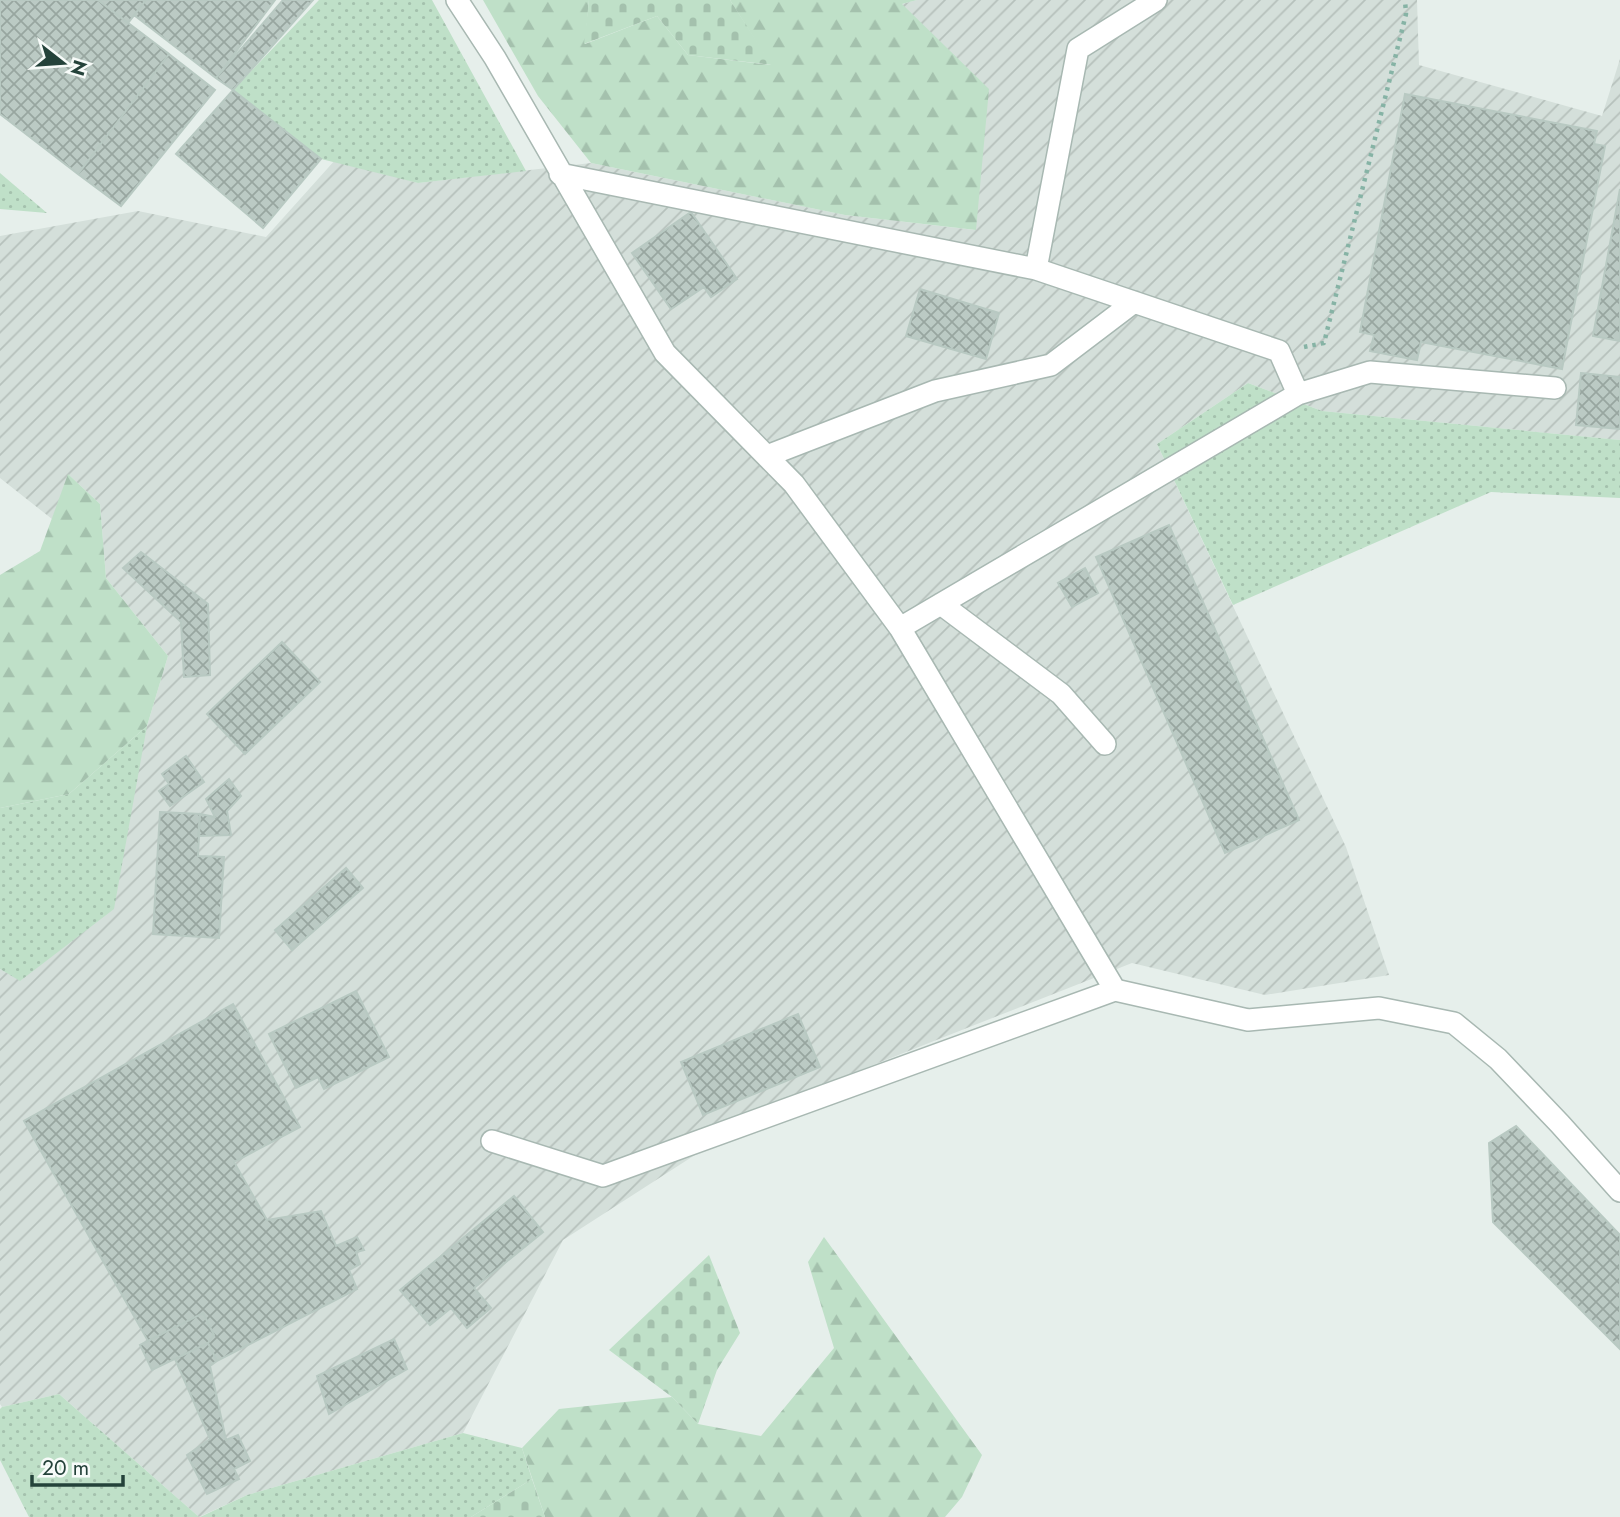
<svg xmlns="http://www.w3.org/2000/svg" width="1620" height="1517" font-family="Jost,sans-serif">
<defs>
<pattern id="industrial-furrows" width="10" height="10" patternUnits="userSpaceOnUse" patternTransform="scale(1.75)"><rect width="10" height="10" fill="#d4dfda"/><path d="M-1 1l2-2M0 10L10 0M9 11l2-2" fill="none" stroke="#b6c1bc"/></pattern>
<pattern id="grass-dots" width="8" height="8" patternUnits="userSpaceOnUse" patternTransform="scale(1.75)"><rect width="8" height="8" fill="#bfe0c8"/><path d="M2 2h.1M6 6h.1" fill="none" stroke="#a4c1ad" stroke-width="1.8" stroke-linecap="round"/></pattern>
<pattern id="forest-firs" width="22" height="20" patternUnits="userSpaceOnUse" patternTransform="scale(1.75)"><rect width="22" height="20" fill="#bfe0c8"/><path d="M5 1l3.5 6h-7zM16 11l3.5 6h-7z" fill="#a4c1ad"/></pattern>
<pattern id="cemetery-stones" width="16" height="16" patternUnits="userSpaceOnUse" patternTransform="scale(1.75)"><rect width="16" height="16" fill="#bfe0c8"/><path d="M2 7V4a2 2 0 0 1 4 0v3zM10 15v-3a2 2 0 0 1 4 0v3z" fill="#a4c1ad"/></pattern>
<pattern id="building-cross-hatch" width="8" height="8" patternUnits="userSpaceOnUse" patternTransform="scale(1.75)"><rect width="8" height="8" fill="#bbcac4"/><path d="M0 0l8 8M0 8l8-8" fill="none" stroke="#98a6a0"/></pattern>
</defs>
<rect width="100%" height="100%" fill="#e6efeb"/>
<!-- industrial -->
<path fill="url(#industrial-furrows)" d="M917,0H1417L1419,65L1602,116L1620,59V440L1322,411L1248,383L1157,444L1346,847L1389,975L1265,995L1132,963L774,1104L563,1240L463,1433L247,1495L199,1517L59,1394L2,1407L0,1404V969L21,980L147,726L168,656L106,578L100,504L69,475L52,519L0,478V236L138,211L266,237L336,159L418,183L591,163L845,215L975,230L902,4Z"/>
<!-- grass -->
<path fill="url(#grass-dots)" d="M319,0H432L526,171L418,183L321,159L233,90Z
M0,173L47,213L0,209Z
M1248,383L1322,411L1620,440V498L1491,492L1233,605L1157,444Z
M147,726L114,909L20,981L0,969V808L69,794Z
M59,1394L199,1517H29L0,1460V1409L2,1407Z
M463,1433L522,1448L532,1479L471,1517H200L247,1495Z"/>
<!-- forest -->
<path fill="url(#forest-firs)" d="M483,0H589L585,44L657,16L688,55L771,65L730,0H917L902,4L989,89L976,230L845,215L591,163L538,96Z
M68,474L100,504L106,578L168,656L147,726L69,794L0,808V575L40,551Z
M824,1237L982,1455L962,1497L945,1517H545L522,1448L559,1409L672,1397L698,1424L761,1436L834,1348L808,1262Z"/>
<!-- cemetery -->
<path fill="url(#cemetery-stones)" d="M589,0H730L772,65L688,55L657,16L584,44Z
M709,1255L740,1333L717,1370L698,1424L672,1397L609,1350Z
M532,1479L545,1517H471Z"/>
<!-- building -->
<path fill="url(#building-cross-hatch)" stroke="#b8c9c2" stroke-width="2" d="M0,0H98L169,54L78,174L0,114Z
M98,0H146L128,23Z
M146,0H275L216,78L134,15Z
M283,0H313L233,90L216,78Z
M169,54L215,90L121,206L78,174Z
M233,90L321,159L263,228L176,154Z
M1405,94L1597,131L1594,144L1605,146L1562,369L1421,342L1417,360L1370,351L1374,335L1360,332Z
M1620,189V341L1593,336Z
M691,212L737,279L711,297L704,287L671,309L632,253Z
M920,289L999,313L986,359L906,336Z
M1581,373L1620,377V429L1576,425Z
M1169,525L1299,820L1225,853L1096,557Z
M141,552L208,604L210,675L184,677L181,622L123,568Z
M1085,568L1098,593L1072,607L1058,583Z
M282,642L320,682L245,754L207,714Z
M186,756L204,782L170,806L159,791L169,784L162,774Z
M229,779L241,796L227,811L231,835L198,836L200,814L215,817L206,799Z
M160,812L200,814L198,856L224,857L219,938L153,934Z
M346,868L363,888L292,950L275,930Z
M356,991L389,1057L324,1089L318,1077L296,1088L269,1034Z
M233,1004L300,1127L234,1162L267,1220L321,1211L336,1246L357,1237L364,1250L356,1252L360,1264L349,1270L357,1289L217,1361L208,1343L214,1335L203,1313L148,1341L24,1121Z
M798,1014L820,1067L703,1115L681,1062Z
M1516,1126L1620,1235V1349L1493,1222L1489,1143Z
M514,1196L543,1232L474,1288L491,1308L467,1328L451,1308L430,1325L400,1290Z
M203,1313L214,1335L208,1343L152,1370L140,1345Z
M394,1339L407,1369L329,1414L317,1376Z
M208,1343L217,1361L210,1366L226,1440L238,1435L250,1461L234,1469L239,1479L207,1494L187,1455L210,1439L175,1359Z"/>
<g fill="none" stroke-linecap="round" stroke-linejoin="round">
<defs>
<path id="minor" d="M457,0L495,58L665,353L794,484L900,628L1115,990L1248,1020L1379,1008L1454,1023L1498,1059L1560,1124L1620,1191
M560,174L1036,269L1279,351L1298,394L900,628
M1036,269L1078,49L1156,0
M1298,394L1370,372L1555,388
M767,456L935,391L1051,365L1134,302
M941,604L1061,694L1105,744
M492,1141L603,1176L1115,990"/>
</defs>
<!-- minor casing -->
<use href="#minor" stroke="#a8b8b2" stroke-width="24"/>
<!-- path -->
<path stroke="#86b3a5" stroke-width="4.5" stroke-dasharray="3.5 5" stroke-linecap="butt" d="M1304,347L1324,343L1406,14L1405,0"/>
<!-- minor -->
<use href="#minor" stroke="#fff" stroke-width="21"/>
</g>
<!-- north arrow -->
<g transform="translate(63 63) rotate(107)" stroke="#f7fbf9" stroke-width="5" paint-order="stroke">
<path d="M0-5L12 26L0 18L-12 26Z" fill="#24423a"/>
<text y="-10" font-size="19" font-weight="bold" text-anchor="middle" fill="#24423a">N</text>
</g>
<!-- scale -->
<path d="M32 1475v10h91v-10" fill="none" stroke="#24423a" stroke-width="3.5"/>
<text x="42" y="1475" font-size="21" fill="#24423a" stroke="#f7fbf9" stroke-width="5" paint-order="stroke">20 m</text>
</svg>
